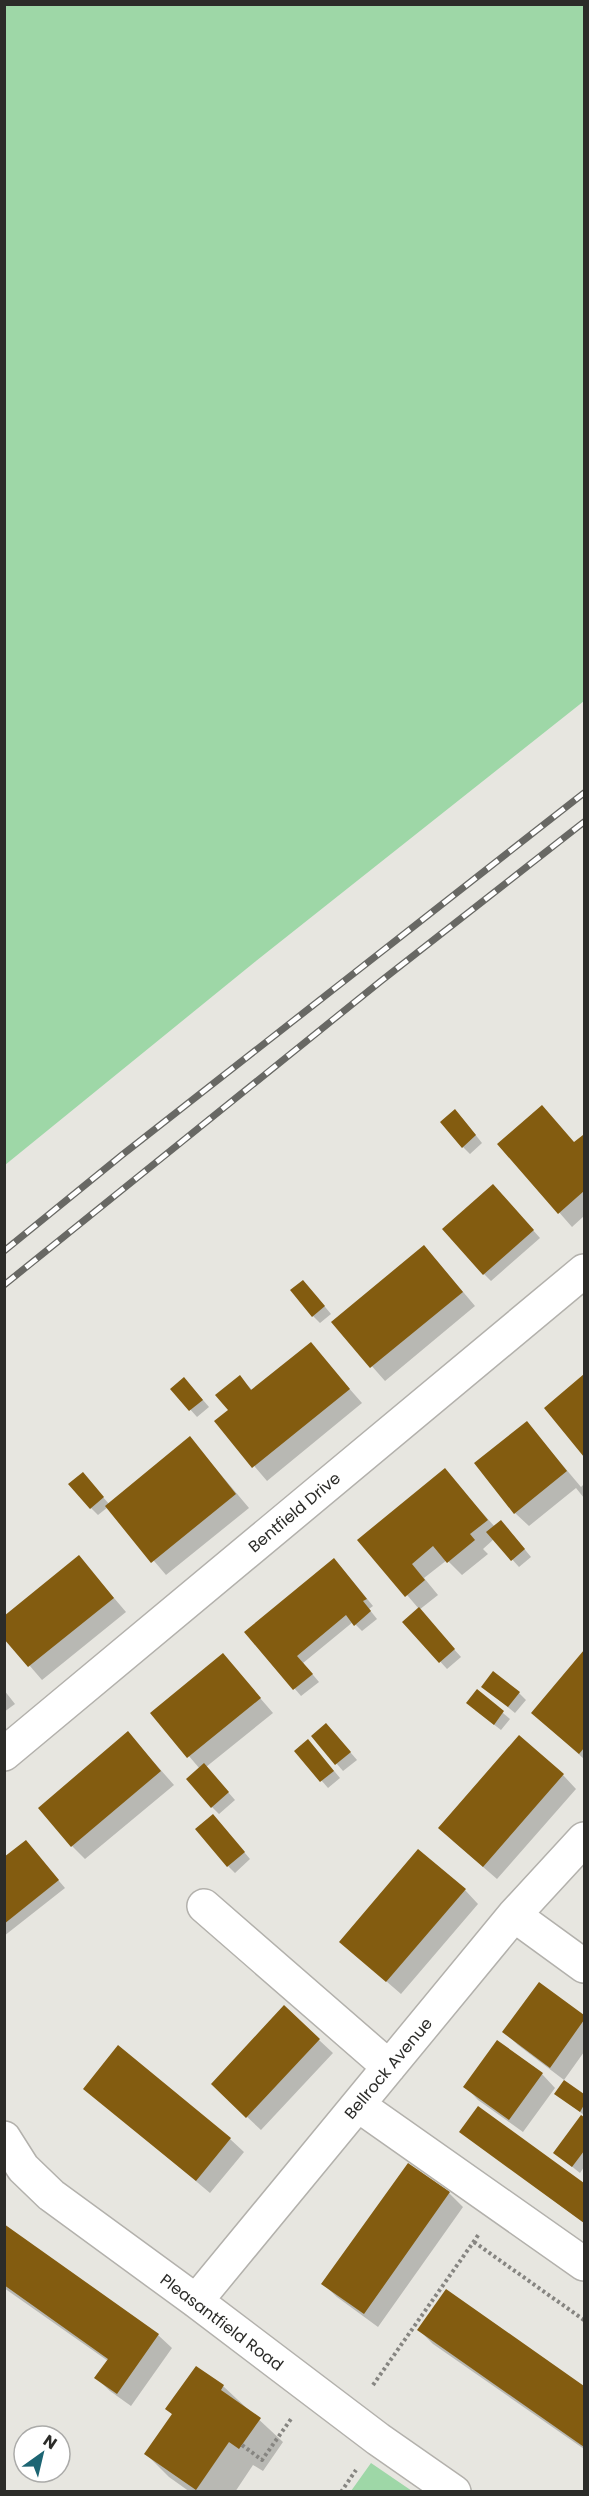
<svg xmlns="http://www.w3.org/2000/svg" width="589" height="2496" font-family="Poppins,sans-serif">
<rect width="100%" height="100%" fill="#e7e6e0"/>
<!-- green -->
<path fill="#9ed7a7" d="M5,4L584,5V701L256,961L5,1165Z
M371,2463L412,2491H351Z"/>
<!-- shadow -->
<path fill="#0003" d="M462,1118L482,1143L470,1154L463,1147Z
M583,1137L584,1216L572,1227L499,1144H575Z
M500,1193L540,1238L491,1281L484,1274Z
M437,1261L475,1306L385,1381L333,1322Z
M310,1289L331,1314L320,1323L313,1316Z
M310,1344L362,1403L267,1481L216,1421L230,1410L240,1377L253,1391Z
M584,1376V1455L546,1408Z
M191,1386L209,1407L197,1417L172,1389Z
M527,1423L581,1487L584,1484V1498L576,1488L529,1526L515,1513Z
M190,1438L249,1508L166,1575L108,1507L98,1515L91,1508L89,1481L109,1504Z
M444,1470L495,1527L508,1529L531,1557L519,1567L494,1539L483,1549L488,1554L462,1575L447,1560L424,1578L438,1595L419,1610L461,1657L447,1669L404,1622L419,1609L360,1540Z
M79,1557L126,1612L42,1680L4,1636Z
M341,1567L373,1606L369,1609L377,1619L362,1631L353,1622L303,1663L319,1682L301,1696L246,1632Z
M584,1652V1759L533,1713Z
M223,1655L273,1713L206,1767L235,1800L219,1814L212,1807L200,1769L152,1713Z
M483,1687L519,1693L526,1700L515,1713Z
M4,1690L15,1704L4,1712Z
M477,1691L510,1719L501,1730L475,1710Z
M333,1732L357,1760L343,1771L313,1736Z
M128,1733L174,1785L85,1859L72,1846Z
M315,1748L340,1778L328,1788L296,1751Z
M563,1775L576,1789L497,1879L453,1841Z
M220,1823L250,1859L235,1873L228,1866Z
M26,1842L65,1888L4,1936V1859Z
M465,1890L478,1904L401,1994L341,1942Z
M539,1984L584,2017V2052L564,2080L518,2045L504,2032Z
M319,2040L333,2053L261,2130L227,2098Z
M542,2074L555,2088L523,2132L478,2100L465,2086Z
M565,2082L584,2096V2115L556,2094Z
M85,2088L230,2139L244,2152L210,2193Z
M478,2108L584,2185V2223L461,2132Z
M581,2117L584,2119V2167L580,2173L555,2153Z
M409,2165L449,2193L463,2207L378,2327L337,2297L323,2284Z
M4,2225L158,2335L172,2348L131,2406L110,2391L96,2378L108,2361L4,2288Z
M446,2291L584,2387V2449L433,2344L419,2330Z
M223,2386L283,2442L263,2471L253,2465L235,2492H190L169,2477L146,2454L173,2415L167,2409Z"/>
<!-- building -->
<path fill="#835c10" d="M542,1105L574,1142L583,1135L584,1137V1191L558,1214L497,1144Z
M455,1109L476,1135L462,1148L440,1122Z
M493,1184L534,1230L483,1275L442,1229Z
M424,1245L463,1292L370,1368L331,1322Z
M303,1280L325,1306L312,1317L290,1290Z
M311,1342L350,1389L252,1468L214,1421L228,1410L215,1395L240,1375L251,1390Z
M584,1374V1457L544,1408Z
M184,1377L203,1400L189,1411L170,1389Z
M527,1421L567,1471L514,1514L474,1463Z
M190,1436L236,1494L151,1563L105,1506Z
M445,1468L488,1520L470,1534L475,1540L447,1563L433,1546L412,1564L425,1580L405,1597L357,1540Z
M83,1472L104,1497L90,1509L68,1484Z
M501,1520L525,1549L511,1561L486,1532Z
M79,1555L114,1598L28,1667L4,1639V1616Z
M334,1558L367,1599L363,1601L371,1611L354,1626L346,1615L297,1656L313,1674L293,1690L244,1632Z
M419,1607L455,1649L439,1663L402,1622Z
M584,1650V1748L579,1754L531,1713Z
M223,1653L261,1698L187,1758L150,1713Z
M493,1671L520,1692L508,1707L481,1687Z
M477,1689L504,1711L494,1725L466,1703Z
M326,1723L351,1752L335,1765L311,1736Z
M128,1731L161,1771L71,1847L38,1808Z
M519,1735L564,1774L483,1867L438,1828Z
M308,1739L334,1771L320,1782L294,1751Z
M204,1763L229,1792L211,1808L186,1779Z
M213,1814L245,1852L227,1867L195,1829Z
M26,1840L59,1880L4,1924V1857Z
M418,1849L466,1889L386,1982L339,1942Z
M539,1982L584,2015V2020L550,2068L502,2032Z
M284,2005L320,2039L246,2118L211,2084Z
M497,2040L543,2073L509,2120L463,2087Z
M118,2045L231,2138L196,2181L83,2089Z
M564,2080L584,2094V2105L580,2112L554,2094Z
M478,2106L584,2183V2223L459,2132Z
M581,2115L584,2117V2151L572,2167L553,2153Z
M408,2163L450,2192L364,2314L321,2284Z
M4,2224L159,2334L117,2394L94,2378L108,2359L4,2285Z
M446,2289L584,2386V2447L417,2330Z
M196,2366L224,2385L221,2390L261,2418L239,2449L229,2442L196,2490L144,2454L172,2414L165,2409Z"/>
<g fill="none" stroke-linecap="round" stroke-linejoin="round">
<defs>
<path id="minor" d="M4,1754L584,1271
M204,1906L389,2067
M514,1915L584,1966
M358,2105L584,2264
M4,2138L23,2168L51,2195L196,2301L378,2439L454,2492
M196,2301L514,1915L584,1839"/>
</defs>
<!-- minor casing -->
<use href="#minor" stroke="#b3b1ac" stroke-width="36"/>
<!-- path -->
<path stroke="#868581" stroke-width="4" stroke-dasharray="3 3" stroke-linecap="butt" d="M474,2242L584,2320
M373,2385L479,2234
M242,2445L262,2460L291,2419
M341,2492L356,2470"/>
<!-- minor -->
<use href="#minor" stroke="#fff" stroke-width="33"/>
<defs>
<path id="rail" d="M4,1251L122,1155L584,793
M4,1285L381,981L584,822"/>
</defs>
<!-- rail casing -->
<use href="#rail" stroke="#686864" stroke-width="7"/>
<!-- rail -->
<use href="#rail" stroke="#fff" stroke-width="4.5" stroke-dasharray="14" stroke-linecap="butt"/>
</g>
<g text-anchor="middle" stroke-width="6" stroke-linejoin="round" paint-order="stroke">
<!-- street labels -->
<g font-size="16" fill="#2c2c29" stroke="#fff">
<text transform="translate(294 1512) rotate(-40)" y="6">Bentfield Drive</text>
<text transform="translate(388 2068) rotate(-50)" y="6">Bellrock Avenue</text>
<text transform="translate(222 2322) rotate(37)" y="6">Pleasantfield Road</text>
</g>
</g>
<!-- border -->
<rect width="589" height="2496" fill="none" stroke="#2c2c29" stroke-width="12"/>
<!-- north arrow -->
<g transform="translate(42 2454) rotate(34)"><circle r="28" fill="#ffffff" stroke="#ababa9" stroke-width="1.5"/>
<path d="M0-4.5L10 22L0 15L-10 22Z" fill="#1d6573"/>
<text y="-9" font-size="16" font-weight="bold" text-anchor="middle" fill="#2c2c29">N</text>
</g>
</svg>
